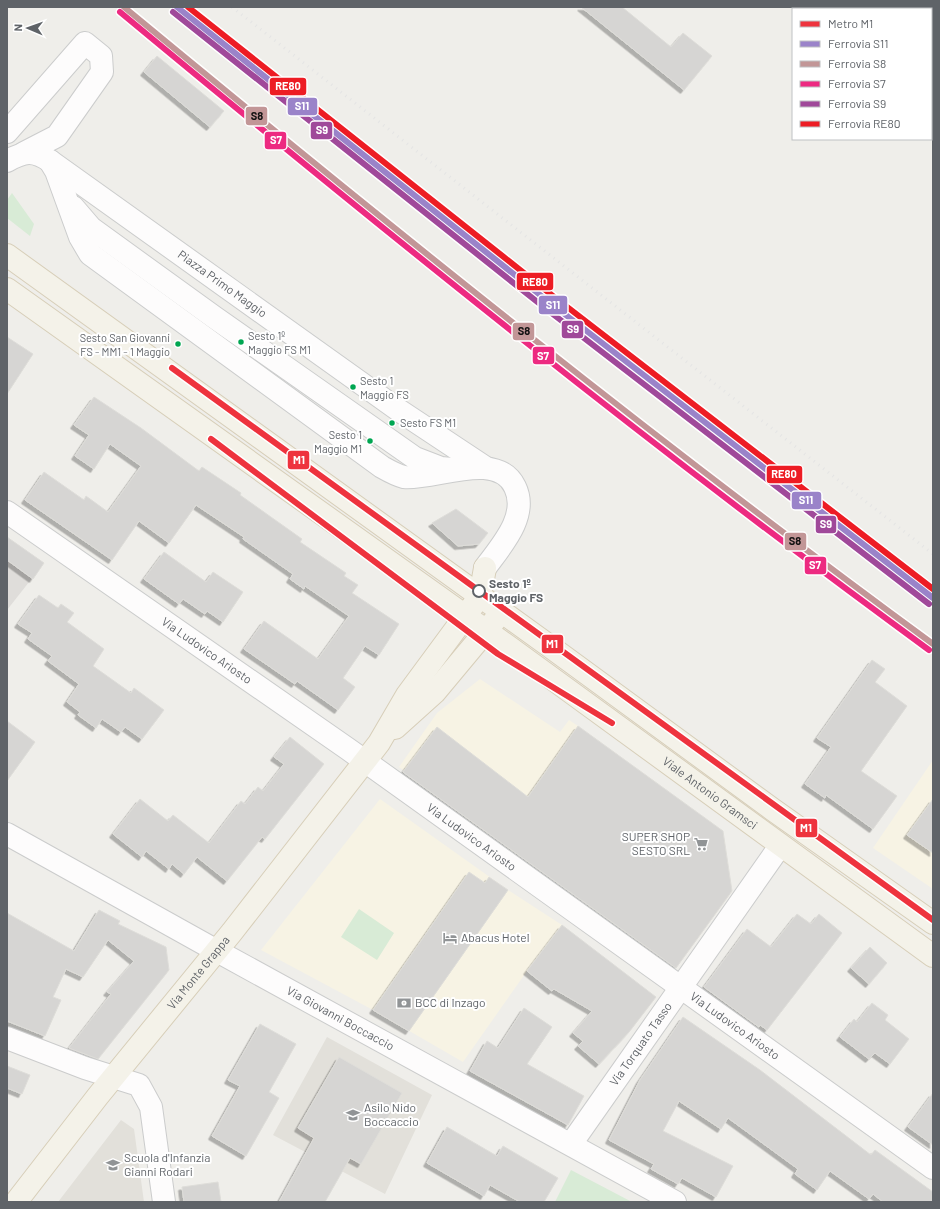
<svg xmlns="http://www.w3.org/2000/svg" width="940" height="1209" font-family="Barlow,sans-serif">
<defs>
<filter id="shadow"><feDropShadow dx="-3.5" dy="3.5" stdDeviation="0" flood-color="#0004"/></filter>
</defs>
<rect width="100%" height="100%" fill="#efeeea"/>
<!-- commercial -->
<path fill="#f7f3e4" d="M480,679L560,732L569,720L578,726L723,831L732,891L676,968L399,767L437,713Z
M933,760V889L873,848Z
M380,799L508,890L562,925L527,971L463,1062L373,1010L261,950Z"/>
<!-- industrial -->
<path fill="#dfddda" d="M7,537L44,563L7,610Z"/>
<!-- education -->
<path fill="#e2e0da" d="M327,1037L432,1095L385,1194L273,1135Z
M121,1120L134,1129L144,1202H58Z"/>
<!-- green -->
<path fill="#d8ebd6" d="M12,193L34,224L30,236L7,218V200Z
M359,909L394,933L377,960L341,937Z
M571,1170L632,1202H555Z"/>
<!-- building -->
<path fill="#d6d5d3" stroke="#deddd9" filter="url(#shadow)" d="M581,7H622L671,47L683,33L712,56L684,90Z
M157,56L224,111L210,127L144,72Z
M7,337L33,354L7,394Z
M94,397L141,428L199,471L202,467L241,493L240,495L302,539L300,542L346,573L344,576L358,585L352,593L399,624L379,655L365,646L343,678L355,687L338,710L297,681L295,684L244,649L264,621L318,659L349,616L305,586L304,589L290,579L293,574L243,539L244,537L196,505L169,543L139,521L112,560L25,500L44,472L84,500L86,496L108,512L141,466L110,444L94,469L75,456L89,435L74,425Z
M456,509L488,533L479,544L458,546L432,523Z
M7,537L44,563L33,579L7,560Z
M164,552L206,582L213,572L243,592L223,622L207,611L205,614L183,599L179,604L144,579Z
M39,595L58,608L61,604L74,613L67,622L104,649L93,666L131,693L134,688L164,710L142,739L125,727L121,732L102,719L96,728L78,715L80,712L67,702L79,684L48,661L52,656L28,639L32,633L18,624Z
M872,660L885,669L875,682L907,706L861,771L897,796L873,829L826,795L825,798L805,784L831,747L817,738Z
M7,721L35,742L7,781Z
M578,726L723,831L732,891L676,968L403,772L437,727L528,797Z
M290,737L324,764L265,839L262,837L227,881L197,857L184,874L172,864L169,869L146,851L142,857L113,834L140,799L168,821L173,815L209,843L241,801L245,804L258,787L263,791L284,764L274,757Z
M933,799V853L907,835Z
M469,872L485,883L489,877L508,890L409,1031L373,1010Z
M99,910L120,921L118,924L166,947L169,970L98,1059L69,1048L111,994L107,992L134,961L108,940L83,977L66,969L53,997L61,1000L45,1036L7,1021V913L74,951Z
M797,914L811,924L819,914L842,933L767,1030L760,1025L759,1027L704,987L747,929L771,947Z
M562,925L656,997L629,1032L599,1064L578,1046L583,1041L573,1033L592,1011L554,989L552,991L527,971Z
M870,947L887,963L869,984L851,968Z
M872,1003L888,1015L885,1020L909,1039L890,1064L875,1053L869,1059L840,1037L854,1019L857,1022Z
M524,1008L552,1027L527,1064L584,1096L568,1125L470,1071L487,1041L498,1048Z
M683,1017L760,1070L871,1155L875,1150L933,1192V1202H883L873,1194L869,1199L830,1171L817,1190L795,1174L798,1169L728,1118L721,1129L679,1101L663,1131L733,1166L716,1197L682,1178L678,1184L651,1169L654,1164L609,1140L640,1080Z
M260,1024L296,1044L269,1092L279,1098L246,1156L212,1136L240,1086L228,1080Z
M339,1057L402,1093L361,1164L350,1158L325,1202H279L314,1138L298,1128Z
M7,1066L30,1075L22,1094L7,1088Z
M933,1093V1145L908,1127Z
M447,1127L497,1156L503,1146L558,1178L544,1202H520L490,1185L484,1196L427,1163Z
M218,1182L221,1202H184L182,1187Z"/>
<g fill="none" stroke-linecap="round" stroke-linejoin="round">
<defs>
<g id="minor">
<path d="M7,132L85,43L101,56L102,72L57,136L24,153"/>
<path id="s1" d="M7,161C25,151 33,150 50,161L400,411L486,468"/>
<path d="M50,161L56,171L80,237L90,254L382,467C389,471 396,475 404,477C435,480 497,449 515,487C529,516 501,546 485,568"/>
<path d="M73,207L91,228L214,317L415,458L441,468L452,469"/>
<path id="s2" d="M7,512L348,749L933,1168"/>
<path id="s3" d="M7,834L217,951L675,1202"/>
<path d="M7,1038L85,1068L139,1085L151,1107L164,1202"/>
<path id="s4" d="M571,1144L780,846"/>
</g>
<g id="major">
<path d="M7,255L548,645L772,809L933,923"/>
<path id="s5" d="M7,289L509,647L933,956"/>
<path d="M395,728L435,692L495,620"/>
<path id="s6" d="M16,1202L98,1096L232,932L379,743L407,695L480,596L485,568"/>
</g>
</defs>
<!-- minor casing -->
<use href="#minor" stroke="#cbcccc" stroke-width="24"/>
<!-- major casing -->
<use href="#major" stroke="#d7ceb8" stroke-width="24"/>
<!-- minor -->
<use href="#minor" stroke="#fdfcfc" stroke-width="22"/>
<!-- major -->
<use href="#major" stroke="#f4f2e9" stroke-width="22"/>
<!-- rail -->
<path stroke="#e4e4e4" stroke-width="3" stroke-dasharray="1 5" stroke-linecap="butt" d="M232,7L933,554"/>
<defs>
<path id="rail-1" d="M177,7L549,302L933,598"/>
<path id="rail-2" d="M124,7C389,226 656,441 933,644"/>
<path id="rail-3" d="M120,12C384,231 651,447 929,650"/>
<path id="rail-4" d="M173,12L545,308L929,604"/>
<path id="rail-5" d="M188,7L553,296L933,589"/>
</defs>
<!-- rail-1 casing -->
<use href="#rail-1" stroke="#fff" stroke-width="9"/>
<!-- rail-2 casing -->
<use href="#rail-2" stroke="#fff" stroke-width="9"/>
<!-- rail-3 casing -->
<use href="#rail-3" stroke="#fff" stroke-width="9"/>
<!-- rail-4 casing -->
<use href="#rail-4" stroke="#fff" stroke-width="9"/>
<!-- rail-5 casing -->
<use href="#rail-5" stroke="#fff" stroke-width="9"/>
<!-- rail-1 -->
<use href="#rail-1" stroke="#9a83c9" stroke-width="6"/>
<!-- rail-2 -->
<use href="#rail-2" stroke="#c29697" stroke-width="6"/>
<!-- rail-3 -->
<use href="#rail-3" stroke="#ed2a81" stroke-width="6"/>
<!-- rail-4 -->
<use href="#rail-4" stroke="#a0499a" stroke-width="6"/>
<!-- rail-5 -->
<use href="#rail-5" stroke="#ed1c24" stroke-width="6"/>
<defs>
<path id="metro-1" d="M172,368L933,920
M211,439L498,654L612,723"/>
</defs>
<!-- metro-1 casing -->
<use href="#metro-1" stroke="#fff" stroke-width="9"/>
<!-- metro-1 -->
<use href="#metro-1" stroke="#ee333e" stroke-width="6"/>
</g>
<!-- icons -->
<defs>
<symbol id="supermarket-bare" viewBox="-9 -9 18 18"><path d="M-6-5.5h2.5l.6 2H6L4.5 2H-2.5L-4.4-4H-6ZM-1.5 3.2a1.3 1.3 0 1 0 .1 0ZM3 3.2a1.3 1.3 0 1 0 .1 0Z" fill="#919496" stroke="#fff" stroke-width="2.5" paint-order="stroke"/></symbol>
<symbol id="hotel-bare" viewBox="-9 -9 18 18"><path d="M-6-4.5h1.5V1H6V5H4.5V3h-9V5H-6ZM-4 0a1.8 1.8 0 1 1 3.6 0ZM.5 0V-2.5h3Q6-2.5 6 0Z" fill="#919496" stroke="#fff" stroke-width="2.5" paint-order="stroke"/></symbol>
<symbol id="bank-bare" viewBox="-9 -9 18 18"><path d="M-6-4H6V4H-6ZM0-2.3a2.3 2.3 0 1 0 0 4.6a2.3 2.3 0 1 0 0-4.6Z" fill="#919496" stroke="#fff" stroke-width="2.5" paint-order="stroke"/></symbol>
<symbol id="school-bare" viewBox="-9 -9 18 18"><path d="M0-5L7-2L0 1L-7-2ZM-4 1L0 2.5L4 1V4Q0 6-4 4Z" fill="#919496" stroke="#fff" stroke-width="2.5" paint-order="stroke"/></symbol>
</defs>
<g fill-rule="evenodd">
<use href="#supermarket-bare" x="691" y="834" width="20" height="20"/>
<use href="#hotel-bare" x="440" y="928" width="20" height="20"/>
<use href="#bank-bare" x="394" y="993" width="20" height="20"/>
<use href="#school-bare" x="343" y="1105" width="20" height="20"/>
<use href="#school-bare" x="103" y="1155" width="20" height="20"/>
</g>
<!-- markers -->
<g fill="#00a651" stroke="#fff" stroke-width="1.5">
<circle cx="241" cy="342" r="3.5"/>
<circle cx="178" cy="344" r="3.5"/>
<circle cx="353" cy="387" r="3.5"/>
<circle cx="392" cy="423" r="3.5"/>
<circle cx="370" cy="441" r="3.5"/>
</g>
<circle fill="#fff" stroke="#5f6368" stroke-width="2" cx="479" cy="591" r="6"/>
<g text-anchor="middle" stroke-width="4" stroke-linejoin="round" paint-order="stroke">
<!-- bus labels -->
<g font-size="11" fill="#5f6368" stroke="#fff" text-anchor="start">
<text x="248" y="340">Sesto 1º<tspan x="248" dy="14">Maggio FS M1</tspan></text>
<text x="170" y="342" text-anchor="end">Sesto San Giovanni<tspan x="170" dy="14">FS - MM1 - 1 Maggio</tspan></text>
<text x="360" y="385">Sesto 1<tspan x="360" dy="14">Maggio FS</tspan></text>
<text x="400" y="427">Sesto FS M1</text>
<text x="362" y="439" text-anchor="end">Sesto 1<tspan x="362" dy="14">Maggio M1</tspan></text>
</g>
<!-- street labels -->
<g font-size="12" fill="#5f6368" stroke="#fff">
<text dy="4" stroke="none"><textPath href="#s1" startOffset="258">Piazza Primo Maggio</textPath></text>
<text dy="4" stroke="none"><textPath href="#s2" startOffset="243">Via Ludovico Ariosto</textPath></text>
<text dy="4" stroke="none"><textPath href="#s5" startOffset="865">Viale Antonio Gramsci</textPath></text>
<text dy="4" stroke="none"><textPath href="#s2" startOffset="567">Via Ludovico Ariosto</textPath></text>
<text dy="4" stroke="none"><textPath href="#s6" startOffset="293">Via Monte Grappa</textPath></text>
<text dy="4" stroke="none"><textPath href="#s3" startOffset="381">Via Giovanni Boccaccio</textPath></text>
<text dy="4" stroke="none"><textPath href="#s2" startOffset="891">Via Ludovico Ariosto</textPath></text>
<text dy="4" stroke="none"><textPath href="#s4" startOffset="122">Via Torquato Tasso</textPath></text>
</g>
<!-- stop labels -->
<g font-size="12" font-weight="bold" fill="#5f6368" stroke="#fff" text-anchor="start">
<text x="489" y="588">Sesto 1º<tspan x="489" dy="14">Maggio FS</tspan></text>
</g>
<!-- poi labels -->
<g font-size="12" fill="#5f6368" stroke="#fff" text-anchor="start">
<text x="690" y="841" text-anchor="end">SUPER SHOP<tspan x="690" dy="14">SESTO SRL</tspan></text>
<text x="461" y="942">Abacus Hotel</text>
<text x="415" y="1007">BCC di Inzago</text>
<text x="364" y="1112">Asilo Nido<tspan x="364" dy="14">Boccaccio</tspan></text>
<text x="124" y="1162">Scuola d'Infanzia<tspan x="124" dy="14">Gianni Rodari</tspan></text>
</g>
</g>
<g stroke="#fff" stroke-width="1.5">
<rect x="269" y="77" width="38" height="19" rx="4" fill="#ed1c24"/>
<rect x="287" y="97" width="31" height="19" rx="4" fill="#9a83c9"/>
<rect x="245" y="106" width="23" height="20" rx="4" fill="#c29697"/>
<rect x="310" y="121" width="23" height="19" rx="4" fill="#a0499a"/>
<rect x="264" y="131" width="23" height="19" rx="4" fill="#ed2a81"/>
<rect x="516" y="272" width="38" height="19" rx="4" fill="#ed1c24"/>
<rect x="538" y="295" width="30" height="20" rx="4" fill="#9a83c9"/>
<rect x="561" y="320" width="23" height="19" rx="4" fill="#a0499a"/>
<rect x="512" y="322" width="23" height="19" rx="4" fill="#c29697"/>
<rect x="532" y="346" width="23" height="19" rx="4" fill="#ed2a81"/>
<rect x="287" y="450" width="23" height="20" rx="4" fill="#ee333e"/>
<rect x="766" y="465" width="37" height="19" rx="4" fill="#ed1c24"/>
<rect x="791" y="491" width="31" height="19" rx="4" fill="#9a83c9"/>
<rect x="815" y="515" width="22" height="19" rx="4" fill="#a0499a"/>
<rect x="784" y="532" width="23" height="19" rx="4" fill="#c29697"/>
<rect x="804" y="556" width="23" height="19" rx="4" fill="#ed2a81"/>
<rect x="541" y="634" width="23" height="20" rx="4" fill="#ee333e"/>
<rect x="795" y="818" width="23" height="20" rx="4" fill="#ee333e"/>
</g>
<g font-size="11" text-anchor="middle" font-weight="bold" fill="#fff">
<text x="288" y="90">RE80</text>
<text x="302" y="110">S11</text>
<text x="322" y="134">S9</text>
<text x="276" y="144">S7</text>
<text x="535" y="286">RE80</text>
<text x="553" y="309">S11</text>
<text x="573" y="333">S9</text>
<text x="543" y="360">S7</text>
<text x="299" y="464">M1</text>
<text x="784" y="478">RE80</text>
<text x="806" y="504">S11</text>
<text x="826" y="528">S9</text>
<text x="815" y="569">S7</text>
<text x="552" y="648">M1</text>
<text x="806" y="832">M1</text>
</g>
<g font-size="11" text-anchor="middle" font-weight="bold" fill="#111">
<text x="257" y="120">S8</text>
<text x="524" y="335">S8</text>
<text x="795" y="545">S8</text>
</g>
<!-- border -->
<rect width="940" height="1209" fill="none" stroke="#5f6368" stroke-width="16"/>
<!-- legend -->
<rect x="792" y="8" width="140" height="132" fill="#ffffff" stroke="#bfc1c3"/>
<rect x="800" y="21" width="20" height="6" fill="#ee333e" stroke="#bfc1c3"/>
<text x="828" y="28" font-size="12" fill="#5f6368">Metro M1</text>
<rect x="800" y="41" width="20" height="6" fill="#9a83c9" stroke="#bfc1c3"/>
<text x="828" y="48" font-size="12" fill="#5f6368">Ferrovia S11</text>
<rect x="800" y="61" width="20" height="6" fill="#c29697" stroke="#bfc1c3"/>
<text x="828" y="68" font-size="12" fill="#5f6368">Ferrovia S8</text>
<rect x="800" y="81" width="20" height="6" fill="#ed2a81" stroke="#bfc1c3"/>
<text x="828" y="88" font-size="12" fill="#5f6368">Ferrovia S7</text>
<rect x="800" y="101" width="20" height="6" fill="#a0499a" stroke="#bfc1c3"/>
<text x="828" y="108" font-size="12" fill="#5f6368">Ferrovia S9</text>
<rect x="800" y="121" width="20" height="6" fill="#ed1c24" stroke="#bfc1c3"/>
<text x="828" y="128" font-size="12" fill="#5f6368">Ferrovia RE80</text>
<!-- north arrow -->
<g transform="translate(28 28) rotate(272)" stroke="#ffffff" stroke-width="3" paint-order="stroke">
<path d="M0-3L7 15L0 10L-7 15Z" fill="#5f6368"/>
<text y="-6" font-size="11" font-weight="bold" text-anchor="middle" fill="#5f6368">N</text>
</g>
</svg>
